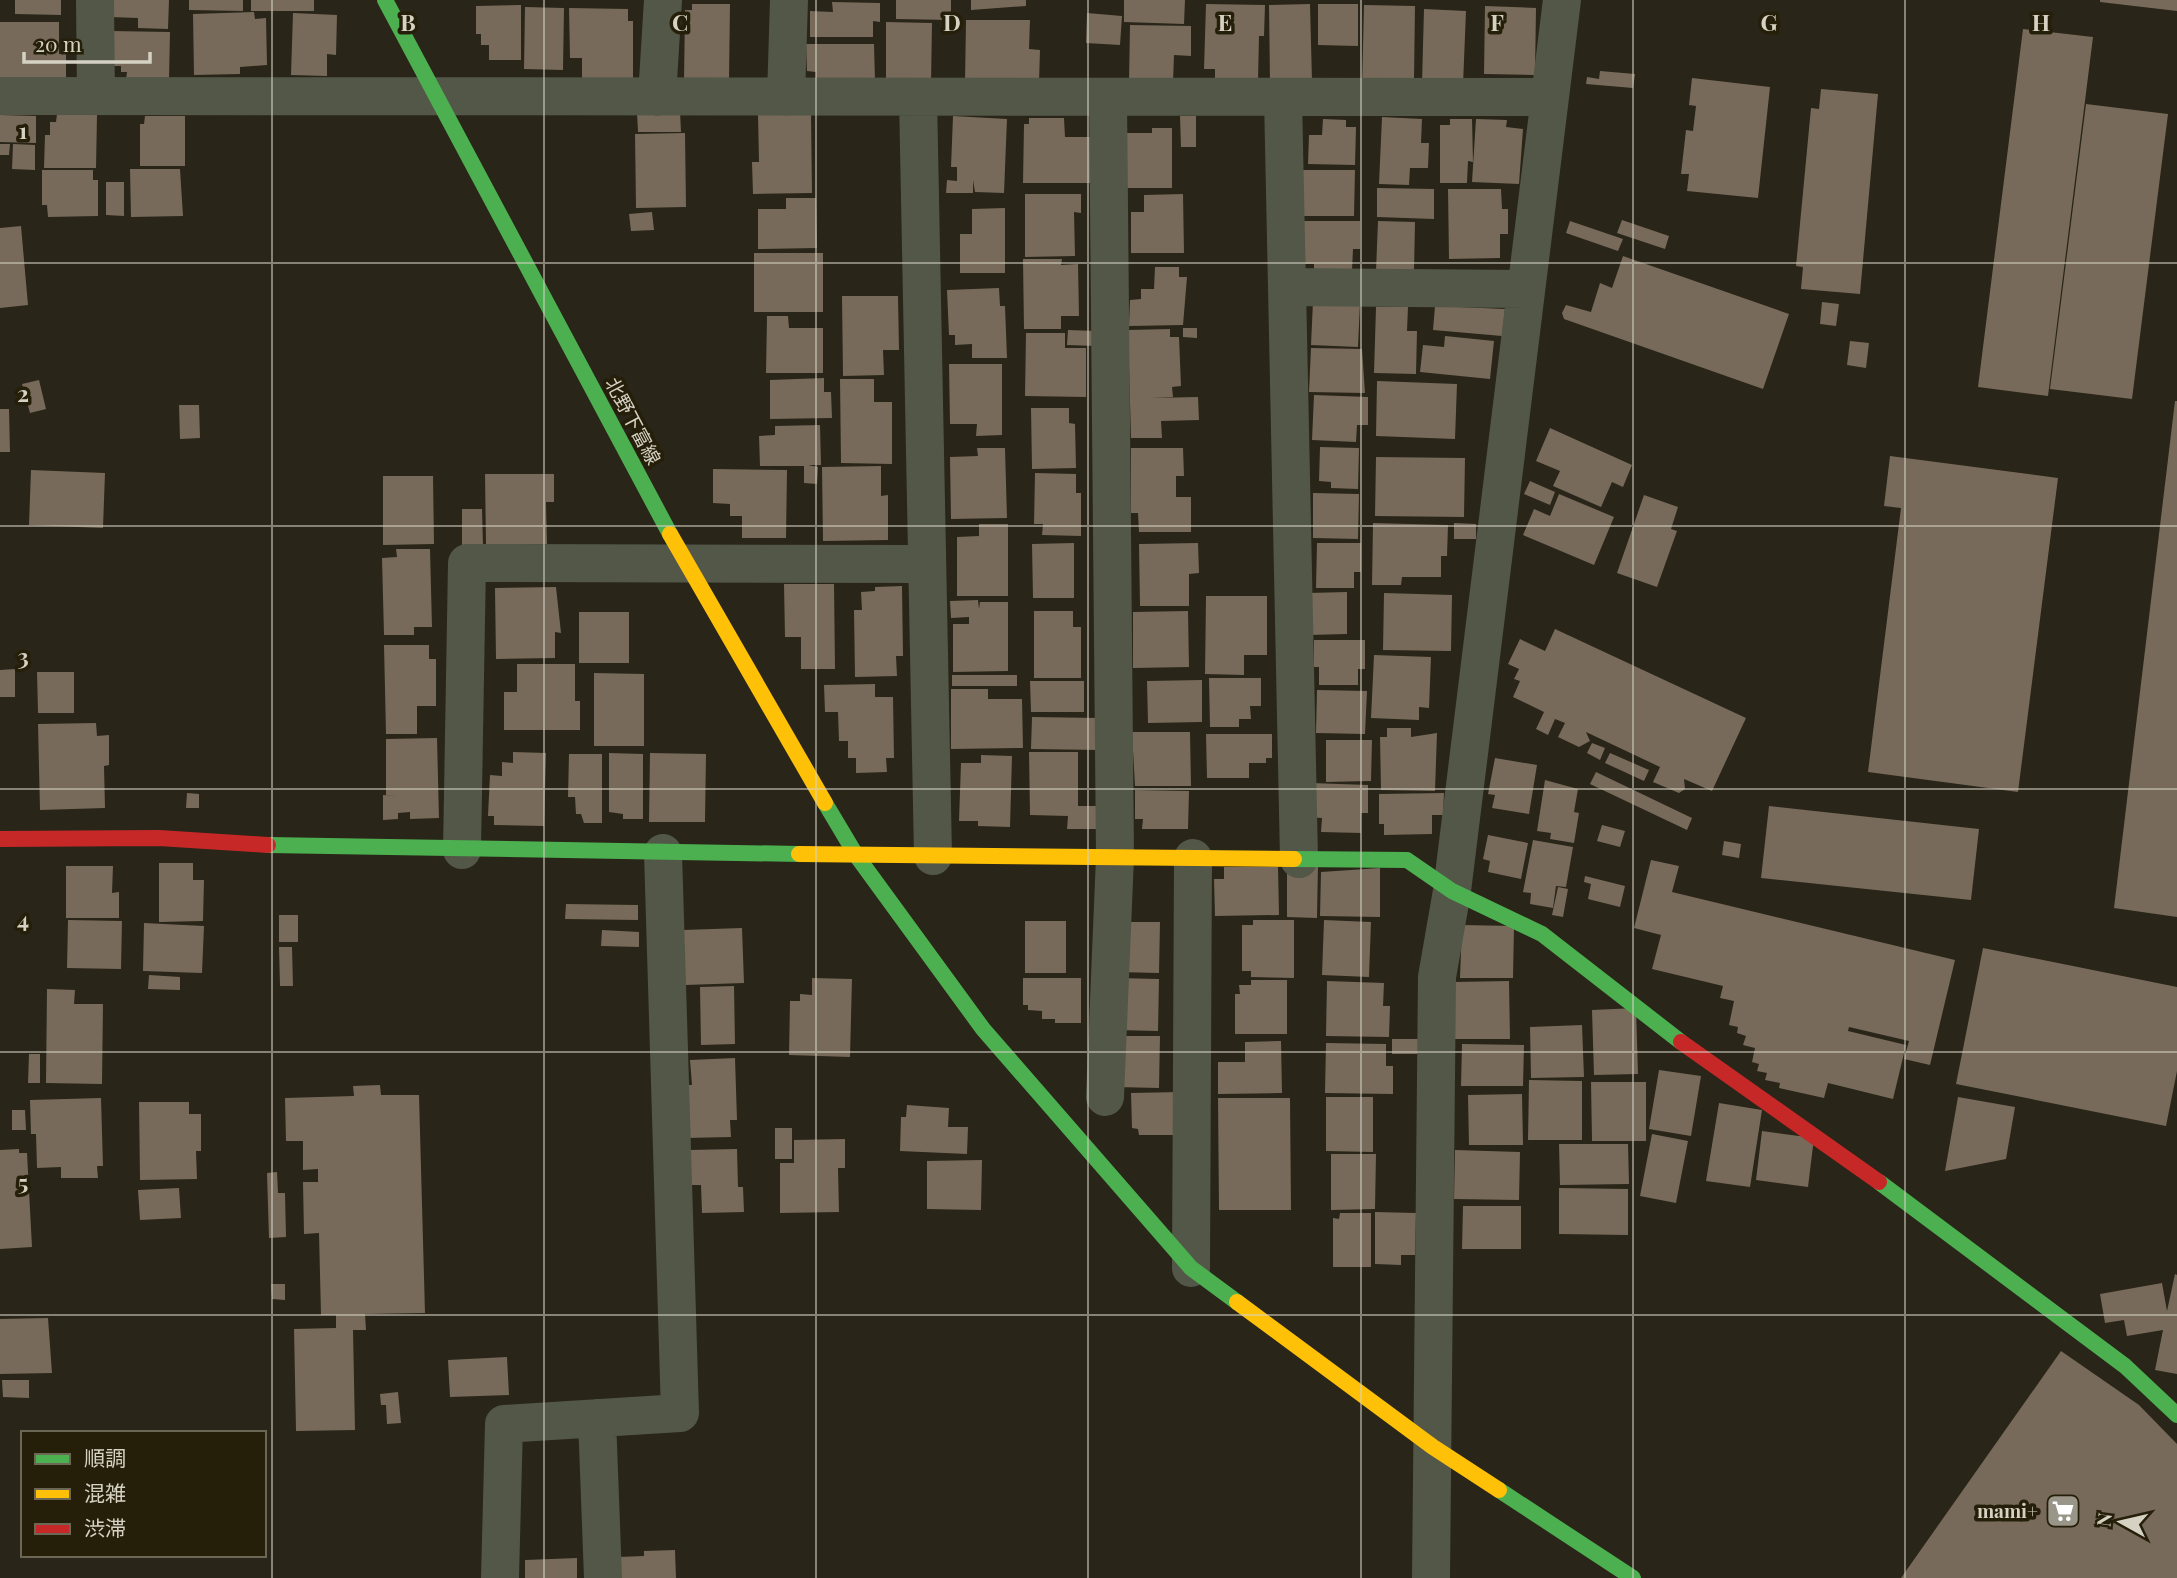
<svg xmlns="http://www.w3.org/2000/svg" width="2177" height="1578" font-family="'Playfair Display','Noto Sans JP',serif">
<rect width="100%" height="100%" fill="#292518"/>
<!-- building -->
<path fill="#776a5a" d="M15,0H61V15L15,14Z
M109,0H169L168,29L138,28V18L109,17Z
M189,0H243V11L189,10Z
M251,0H314V11H251Z
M896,0H951V20L896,19Z
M971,0H1026V6L971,10Z
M1124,0H1185L1184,24L1124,22Z
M2100,0H2177V11L2100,2Z
M832,2L880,3V22L873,21V37H810V11L833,12Z
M692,4H730L729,81H684L685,10H692Z
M1206,4L1265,5L1264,36H1259L1258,81L1215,80V69H1204Z
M1310,4L1312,81L1270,82L1269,5Z
M1318,4H1358V46L1318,45Z
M521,5V60H489V45H481V34H476V6Z
M1364,5L1415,6L1414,80L1362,89Z
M1485,6L1536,8L1535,75L1484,74Z
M525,7L564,8L563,70L524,69Z
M569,8L628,9V21H633V80H582V58H570Z
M1424,9L1466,11L1463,85L1422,83Z
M254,12L255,19L266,18L267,65L240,67V74L194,75L193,14Z
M293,13L337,15L336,55L327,54V76L291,75Z
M1087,13L1122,16L1120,45L1086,43Z
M966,20H1030L1029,49L1040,50L1039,83L965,82Z
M0,22H59V54H66V78H0Z
M886,22L932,23L931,84L886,78Z
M1130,25L1191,26V56L1174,55L1173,83L1129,82Z
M2023,29L2093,37L2048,396L1978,387Z
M111,31L170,32L169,80L126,79L127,72H121V66H110Z
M806,44H874L875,81H816V72L807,71Z
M1600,71L1635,74L1633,88L1586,84L1587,77L1599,79Z
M1692,78L1770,87L1758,198L1687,191L1689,174H1681L1686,130L1693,131L1696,106L1689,105Z
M1821,89L1878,94L1860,294L1801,289L1803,267L1796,266L1811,108L1819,109Z
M2086,104L2168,114L2132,399L2050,389Z
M680,111L681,132H638L637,112Z
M811,113L812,193L753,194L752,162H759L758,114Z
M57,114L97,115L96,168H44L45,135H50V122H56Z
M0,115L36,116V143L0,142Z
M145,116H185V166H140V124H144Z
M953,116L1007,119L1004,193L975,192L973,180V193H946L947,180L957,181V167H951Z
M1180,116H1196V147H1181Z
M1382,117L1422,119L1421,143H1429L1428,168H1410L1409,185L1379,184Z
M1029,118H1064L1065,137H1091L1090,183H1023L1024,124H1029Z
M1323,119L1346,120V127H1356L1355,165L1308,164L1309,135H1322Z
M1450,119H1472L1473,162L1468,161L1467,183H1440V125H1450Z
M1476,119L1507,120L1506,127L1523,129L1519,184L1472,182Z
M1152,128H1172V188H1127V133H1152Z
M685,133L686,207L636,208L635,134Z
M0,144H10L9,155H0Z
M13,144L35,145V170L12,169Z
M130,169H180L183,216L131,217Z
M42,170H93V180H98V216L48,217L47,205H42Z
M1303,170H1355L1354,216H1303Z
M106,182H124V216L106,215Z
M1377,188L1434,189V219L1377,217Z
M1448,189H1501L1502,209H1508V234H1500V258L1449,259Z
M1025,194H1081V213L1074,212L1075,256L1025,257Z
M1183,194L1184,253H1131V212H1144V195Z
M786,198H816L817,248L758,249V209H786Z
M1005,208V273H960V234H972V209Z
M652,212L654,230L631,231L629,214Z
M1622,220L1669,236L1665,249L1617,233Z
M1304,221H1360V249H1353L1352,271H1314V264H1303Z
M1378,221L1415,222L1414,272L1376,271Z
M1570,221L1623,239L1618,251L1566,233Z
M21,226L28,305L0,308V228Z
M754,253H823V312H754Z
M1623,256L1789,314L1763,389L1564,319L1562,313L1566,305L1591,312L1600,283L1612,288Z
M1023,259H1062L1061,265L1078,264L1079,316H1061V329H1024Z
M1155,267H1179V277H1187L1183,325L1129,326L1130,300L1141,299V289H1154Z
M999,288L1000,306H1005L1007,358H972V344L955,345V335H949L947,290Z
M842,296H898L899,350H883L884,375L843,376Z
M1313,301L1360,303L1358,347L1311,345Z
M1822,302L1839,304L1836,326L1820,324Z
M1435,306L1505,309L1502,336L1433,330Z
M1376,307H1408L1407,331H1417L1416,374L1374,373Z
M767,316H788L789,328H823V373H766Z
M1183,328H1197V338L1183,337Z
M1170,329V337H1179L1181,386L1172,387L1173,397L1150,398L1198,397L1199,420L1161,421L1162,438H1131L1128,330Z
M1068,330L1096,331V346L1067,345Z
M1026,333H1065V348H1086V397L1025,396Z
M1445,336L1494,341L1490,379L1420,372L1423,345L1444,347Z
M1850,341L1869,343L1866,368L1847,365Z
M1311,348L1362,349L1365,393L1309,392Z
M949,364H1002V435L976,436L977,424H950Z
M824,378V392H831L832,418L770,419V380Z
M840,379H874V402H892V464L841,463Z
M39,380L46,409L30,413L22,384Z
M1377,381L1457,384L1455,439L1376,436Z
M1314,395L1368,397V425H1357L1356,442L1312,440Z
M2175,401H2177V917L2114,908Z
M179,405H199L200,438L180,439Z
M1031,408H1069V423L1075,424L1076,468L1032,469Z
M0,409H9L10,452H0Z
M820,425L821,465H808L818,467L817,484L804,483V466H760L759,436L775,435V426Z
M1550,428L1632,465L1623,487L1612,482L1601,507L1553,486L1560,471L1536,461Z
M1320,447L1359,448L1358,489L1331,488V482L1319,481Z
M977,448H1005L1007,518L951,519L950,457L978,456Z
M1131,448H1183L1184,476H1176V497H1191V532H1139L1138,513H1131Z
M1890,456L2058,478L2018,792L1868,772L1901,508L1884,506Z
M1376,457L1465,458L1464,517L1375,516Z
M881,466V496L888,495V540L823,541L822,467Z
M713,469L787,470L786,538H742V516H730V504L713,503Z
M31,470L105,473L103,528L29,525Z
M1035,473L1076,474V493H1081V536L1042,535L1043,524H1034Z
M485,474H554V502H546L547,544L486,545Z
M383,476H433L434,544L383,545Z
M1530,481L1555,492L1550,505L1524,494Z
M1313,493L1359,494L1358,539L1313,538Z
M1559,494L1614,517L1594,565L1523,535L1534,509L1550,516Z
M1644,495L1678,507L1671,529L1677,531L1657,587L1617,573Z
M462,509H482L483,546L462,547Z
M1373,523L1448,525L1447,556H1441V577H1402L1401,585H1372Z
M1454,523L1476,524V539H1454Z
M979,524H1008V596H957V537L979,536Z
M1074,543V598H1033L1032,544Z
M1198,543L1199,573L1189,574V606H1140L1139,544Z
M1317,543H1361V572H1354V588H1316Z
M396,549H430L432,627H414V635H384L382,558L397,557Z
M784,584H834L835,669H801V637H785Z
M902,586L903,656H896L897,676L855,677L854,610H862L861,592L875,591V587Z
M556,587L561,633L555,632V658L496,659L495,588Z
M1347,592V634L1308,635V593Z
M1384,593L1452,595L1451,651L1383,650Z
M1206,596H1267V655H1244V675L1205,674Z
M978,600L979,609L980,602H1008V671L953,672V624H969V617L951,618L950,601Z
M1034,611H1073V627H1081V678H1034Z
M1188,611L1189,667L1133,668V612Z
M579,612H629V663H579Z
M1555,629L1746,718L1712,791L1684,779L1685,789L1679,793L1653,782L1660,767L1586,732L1590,741L1579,747L1558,737L1565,723L1555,719L1548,735L1536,729L1544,712L1513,697L1520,681L1514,679L1519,669L1508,664L1520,639L1545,651Z
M1314,640H1365V669H1358V685H1319V667H1314Z
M384,645H429V659H436V706H417V734H386Z
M1374,655L1431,657L1429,708L1419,707V720L1371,718Z
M517,664H575V701H580V730H504V692H517Z
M15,669V697H0V670Z
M37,672H74V713H38Z
M594,673L644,674V746H594Z
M952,675H1017V686H952Z
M1209,678H1261V706H1250L1251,719H1239V727H1210Z
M1202,680V722L1148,723L1147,681Z
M1030,681H1084V712H1031Z
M875,684V697H893L894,758H886L887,772L856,773V758H848V741H839L838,712H825L824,685Z
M951,689H988V699H1022L1023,748L951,749Z
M1317,690L1367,691L1365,734L1316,733Z
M1032,717L1100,718V750L1031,749Z
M96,723L97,736L109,735V765L104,766L105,808L40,810L38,724Z
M1387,728H1411V737L1437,733L1435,791L1381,790L1380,737H1387Z
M1132,732H1190L1191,786H1135Z
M1206,734H1272V758H1266V763H1249V778H1207Z
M437,738L439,818L410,819V812L398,813V819L383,820V795L398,796L386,795V739Z
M1326,740H1372L1371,781L1326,782Z
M1592,743L1605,748L1600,760L1587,753Z
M513,752L546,753L544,826L494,825V816H488L490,775L502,776V762L513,763Z
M1029,752H1078V806H1100V829H1067L1068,816L1030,815Z
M609,753L643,754V819H623V814L609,812Z
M650,753L706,754L705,822H649Z
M1610,753L1649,770L1644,781L1605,763Z
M569,754H602V823H584L581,814H576L575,797H568Z
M981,755L1012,756L1010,827L978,826V821H959L961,763H981Z
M1495,758L1537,765L1529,814L1492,808L1495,795L1488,794Z
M1596,772L1692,818L1687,830L1590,784Z
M1545,780L1578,789L1574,812L1579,813L1574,843L1550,839L1551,833L1537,831Z
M1311,783L1368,785V813H1361V833L1321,832L1322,818L1310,817Z
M1135,790L1189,791L1188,829H1142L1143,819H1135Z
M187,793L199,794V808H186Z
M1444,793L1443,815H1432V834L1384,835V824H1379V794Z
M1769,806L1979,829L1971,900L1761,878Z
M1602,825L1625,831L1620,847L1597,841Z
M1488,835L1528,843L1521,879L1488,872L1490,861L1483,859Z
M1533,840L1573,847L1566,887L1556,886L1553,908L1530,904L1531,893L1523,892Z
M1724,841L1741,844L1739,858L1722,855Z
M1651,860L1679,866L1672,892L1955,960L1930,1065L1904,1059L1909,1041L1849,1027L1848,1031L1906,1045L1893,1099L1828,1083L1824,1098L1779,1088L1780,1083L1765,1080L1767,1073L1757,1071L1759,1064L1752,1062L1755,1048L1743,1045L1746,1036L1737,1033L1738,1027L1729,1025L1734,1001L1720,998L1723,986L1652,969L1661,935L1634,928Z
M159,863H193V880H204L203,921L159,922Z
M1287,864H1318L1317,918L1287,917Z
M66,866H113L112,893L119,892V918H66Z
M1224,867H1278L1279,915L1215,916L1214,879H1224Z
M1380,868V917L1320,916L1321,872Z
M1585,876L1625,886L1620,907L1588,899L1591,884L1584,882Z
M1558,887L1568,889L1563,917L1552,915Z
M566,904L638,905V920L565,919Z
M279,915H298V942H279Z
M68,920L122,921L121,969L67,968Z
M1253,920H1294V978L1251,977V971H1242V925H1253Z
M1324,920L1371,922L1369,977L1322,975Z
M1025,921H1066V973H1025Z
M1117,922H1160L1159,973L1117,972Z
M144,923L204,926L202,973L143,971Z
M1462,925L1514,926L1513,978H1460Z
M742,928L744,983L685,985L683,930Z
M602,930L639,932V947L601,946Z
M279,947H292L293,986H280Z
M1983,948L2177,987V1071L2166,1126L1956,1084Z
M149,975L180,977V990L148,989Z
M812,978L852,979L850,1057L789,1055L790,1001H800V994L812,995Z
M1023,978H1081V1023H1055V1019H1042V1011L1028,1010V1005H1023Z
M1117,978L1159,979L1158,1031L1116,1030Z
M1251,980H1287V1034H1235V994H1240L1239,985H1251Z
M1327,981L1384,983L1383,1006H1390L1389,1037L1326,1036Z
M1509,981L1510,1039H1455L1454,982Z
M734,986L735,1044L701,1045L700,987Z
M47,989L75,990L74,1004H103L102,1084L46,1083Z
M1636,1008L1638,1074L1594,1075L1592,1010Z
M1582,1025L1584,1077L1531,1078L1530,1027Z
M1117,1036H1160L1159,1088L1116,1087Z
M1392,1039H1422V1054H1392Z
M1281,1041L1282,1093L1218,1094V1062H1245V1042Z
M1326,1043L1386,1044V1066H1393V1094L1325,1093Z
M1462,1044L1524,1045L1523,1086H1461Z
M29,1054H40V1083H28Z
M735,1058L737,1120H730L731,1137L686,1138L685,1085H692L690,1060Z
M1659,1070L1701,1076L1691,1136L1649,1129Z
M1529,1080L1582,1081V1140H1528Z
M1591,1082H1646V1141H1592Z
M380,1085L381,1095H419L425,1313L365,1314L366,1330H353L355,1430L296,1431L294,1329L336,1328V1315H321L319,1233L304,1234L303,1182H318V1169L303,1170V1141H286L285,1098L354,1096L353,1086Z
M1180,1092L1181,1135H1139L1138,1129L1132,1128L1131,1093Z
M1522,1094L1523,1145H1469L1468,1095Z
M1326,1097H1373V1152L1326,1151Z
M1958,1097L2015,1107L2006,1159L1945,1171Z
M101,1098L103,1166H97L98,1178H61V1167L37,1168L36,1134H31L30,1100Z
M1218,1098H1290L1291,1210H1219Z
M139,1102H189V1114H201V1151H196L197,1179L140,1180Z
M1719,1103L1762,1110L1750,1187L1706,1181Z
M907,1105L949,1108L948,1127H968L967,1154L900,1151L901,1117H906Z
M12,1110H25L26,1130H12Z
M775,1128H792V1159H775Z
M1762,1131L1814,1138L1808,1187L1756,1180Z
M1652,1134L1688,1141L1676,1203L1640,1196Z
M845,1139V1168H838L839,1212L780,1213V1163H794V1140Z
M1559,1144H1628L1629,1184L1560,1185Z
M19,1149V1153H27L32,1247L0,1249V1150Z
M737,1149L738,1187H743L744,1212L702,1213L701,1185H690L689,1150Z
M1455,1150L1520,1152L1519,1200L1454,1199Z
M1331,1154H1376L1375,1209L1331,1210Z
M982,1160L981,1210L927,1209V1161Z
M277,1172L278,1193H285L286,1237L269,1238L267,1173Z
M179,1188L181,1218L140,1220L138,1190Z
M1559,1188L1628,1189V1235L1559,1234Z
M1463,1206H1521V1249H1462Z
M1375,1212L1416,1213L1415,1255H1401V1265L1375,1264Z
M1340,1213H1371V1267H1333V1218L1339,1219Z
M2175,1274L2177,1275V1374L2155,1370L2163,1330L2127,1336L2124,1320L2105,1323L2100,1294L2162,1283L2167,1311Z
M271,1284H285V1300L272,1299Z
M48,1318L52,1373L0,1374V1319Z
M2061,1351L2139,1405L2177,1444V1578H1901Z
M507,1357L509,1395L450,1397L448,1360Z
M2,1380H29V1398L3,1397Z
M398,1392L401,1423L387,1424L386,1405H381L380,1394Z
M675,1550L676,1578H618V1557L644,1556V1551Z
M577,1558V1578H525V1560Z"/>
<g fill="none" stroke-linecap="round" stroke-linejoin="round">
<!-- street -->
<path stroke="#525748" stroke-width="38" d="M95,0L96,96
M0,96L1550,97
M657,97L663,0
M786,97L789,0
M918,97L933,856
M1283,97L1299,859
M1287,287L1526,289
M462,850L467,563L927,564
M1105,1097L1115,857L1108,97
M1191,1268L1193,858
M597,1418L603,1578
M500,1578L504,1424L680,1413L663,853
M1431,1578L1437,977L1452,891L1562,0"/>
<!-- fast -->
<path stroke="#4caf50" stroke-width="16" d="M385,0L670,534
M825,803L856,855L983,1029L1191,1268L1237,1302
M268,845L799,854
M1294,859L1407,860L1452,891L1542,934L1681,1042
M1879,1182L2125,1366L2177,1415
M1499,1490L1633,1578"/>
<!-- slow -->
<path stroke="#ffc107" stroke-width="16" d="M670,534L825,803
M799,854L1294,859
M1237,1302L1433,1447L1499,1490"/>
<!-- jam -->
<path stroke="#c62828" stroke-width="16" d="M0,839L159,838L268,845
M1681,1042L1879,1182"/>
</g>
<!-- grid -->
<path fill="none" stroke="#d5d2c4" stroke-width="2" stroke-opacity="0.55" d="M272,0V1578M544,0V1578M816,0V1578M1088,0V1578M1361,0V1578M1633,0V1578M1905,0V1578M0,263H2177M0,526H2177M0,789H2177M0,1052H2177M0,1315H2177"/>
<!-- icons -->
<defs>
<symbol id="supermarket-square" viewBox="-11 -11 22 22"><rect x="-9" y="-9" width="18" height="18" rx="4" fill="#999588" stroke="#251f09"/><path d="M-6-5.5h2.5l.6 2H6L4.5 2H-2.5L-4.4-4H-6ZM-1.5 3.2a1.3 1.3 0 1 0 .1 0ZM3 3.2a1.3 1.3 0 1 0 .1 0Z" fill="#fff"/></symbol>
</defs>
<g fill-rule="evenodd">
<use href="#supermarket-square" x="2044" y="1492" width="38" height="38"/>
</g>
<g text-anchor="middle" stroke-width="7" stroke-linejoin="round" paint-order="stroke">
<!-- street labels -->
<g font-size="19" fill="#d5d2c4" stroke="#251f09">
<text transform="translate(633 421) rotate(62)" y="7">北野下富線</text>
</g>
<!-- poi labels -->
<g font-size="19" font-weight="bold" fill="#d5d2c4" stroke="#251f09" text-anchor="end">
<text x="2038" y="1518">mami+</text>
</g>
</g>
<g font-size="23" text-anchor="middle" font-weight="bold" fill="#d5d2c4" stroke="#251f09" stroke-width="7" stroke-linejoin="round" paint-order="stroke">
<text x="408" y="31">B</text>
<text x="680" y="31">C</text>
<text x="952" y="31">D</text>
<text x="1225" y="31">E</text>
<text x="1497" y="31">F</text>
<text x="1769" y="31">G</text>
<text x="2041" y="31">H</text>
<text x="23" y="139">1</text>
<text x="23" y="402">2</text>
<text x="23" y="665">3</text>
<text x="23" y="928">4</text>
<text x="23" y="1191">5</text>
</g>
<!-- legend -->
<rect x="21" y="1431" width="245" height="126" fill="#251f09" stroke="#6b6754" stroke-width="2"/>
<rect x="35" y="1454" width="35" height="10" fill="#4caf50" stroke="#6b6754" stroke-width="2"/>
<text x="84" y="1466" font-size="21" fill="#d5d2c4">順調</text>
<rect x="35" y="1489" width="35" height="10" fill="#ffc107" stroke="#6b6754" stroke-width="2"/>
<text x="84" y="1501" font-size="21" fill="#d5d2c4">混雑</text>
<rect x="35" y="1524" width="35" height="10" fill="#c62828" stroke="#6b6754" stroke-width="2"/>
<text x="84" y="1536" font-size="21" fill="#d5d2c4">渋滞</text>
<!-- north arrow -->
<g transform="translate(2121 1522) rotate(278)" stroke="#251f09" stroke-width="5" paint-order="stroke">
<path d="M0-5L12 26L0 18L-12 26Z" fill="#d5d2c4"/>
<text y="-10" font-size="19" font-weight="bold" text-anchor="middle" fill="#d5d2c4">N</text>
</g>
<!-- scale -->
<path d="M24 52v10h126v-10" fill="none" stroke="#d5d2c4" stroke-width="3.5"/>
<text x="35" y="52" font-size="21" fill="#d5d2c4" stroke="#251f09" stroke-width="5" paint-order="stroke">20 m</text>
</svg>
